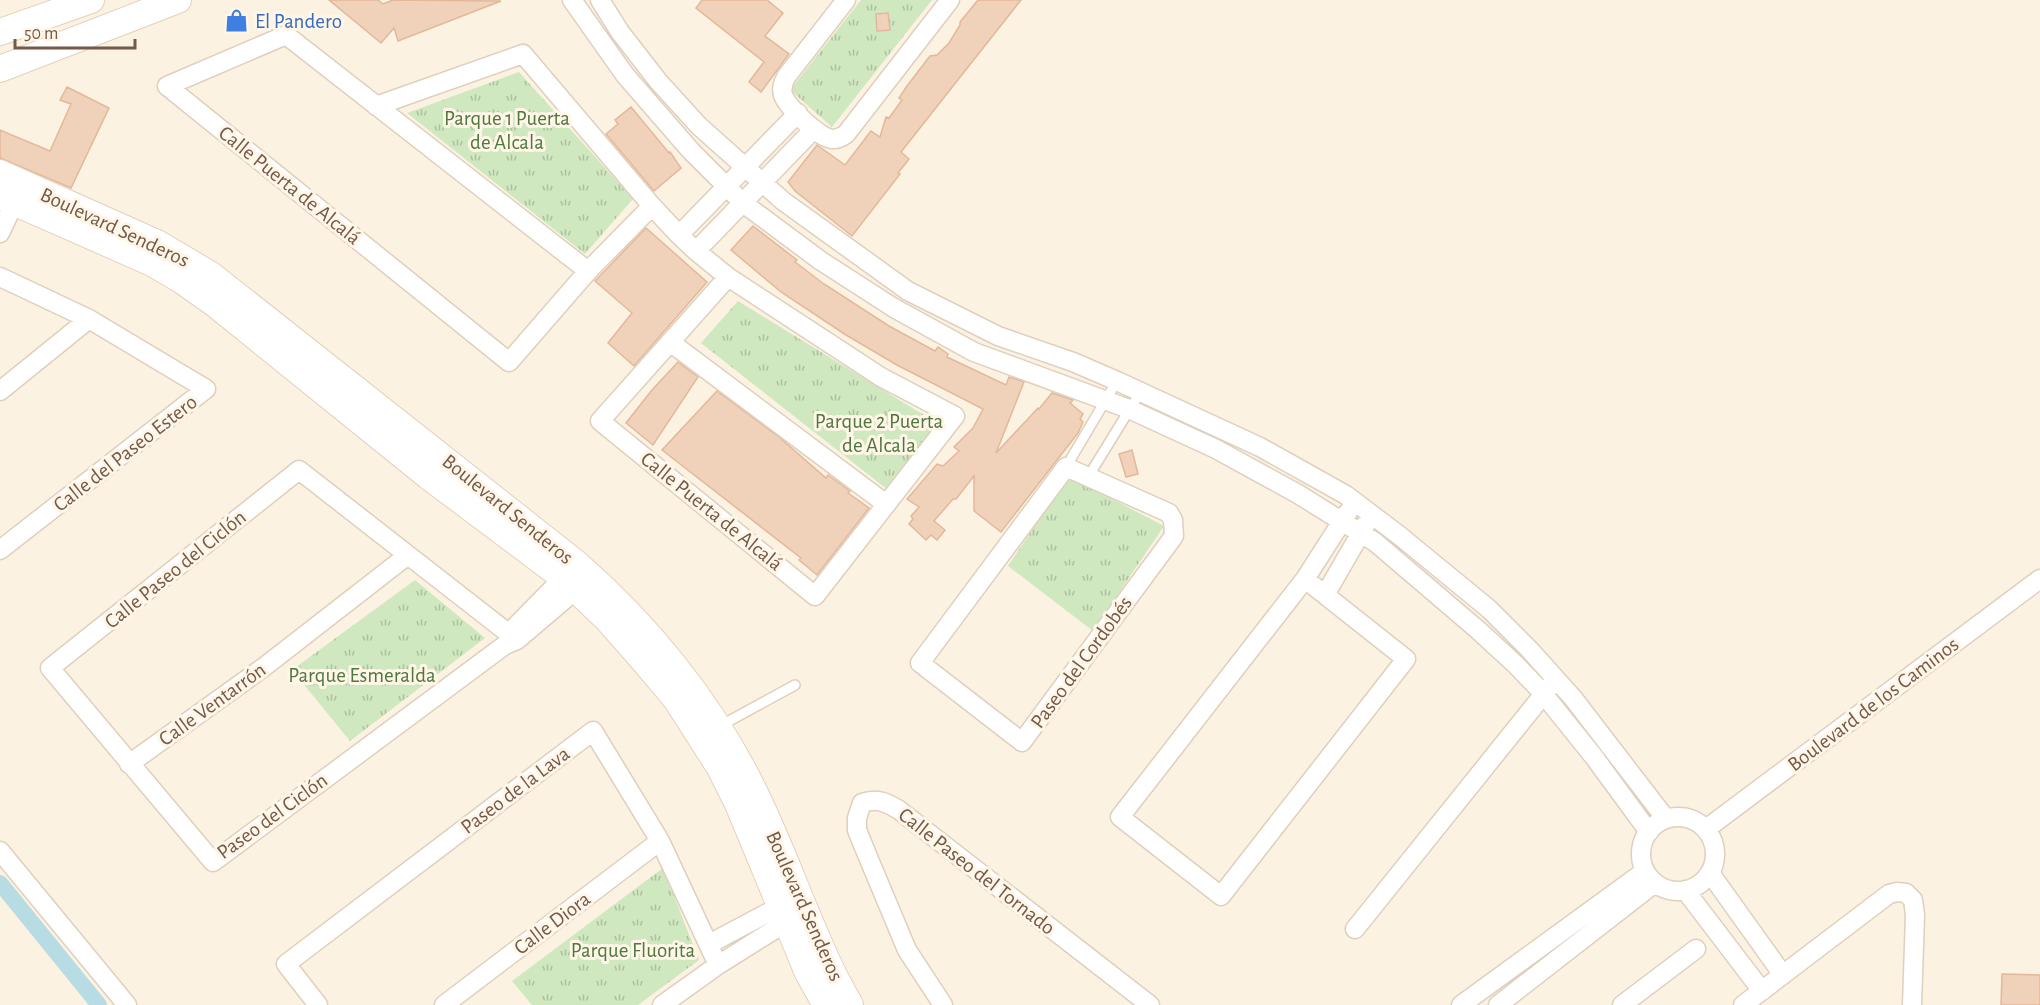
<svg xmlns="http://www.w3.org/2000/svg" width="2040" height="1005" font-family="'Alegreya Sans',sans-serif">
<defs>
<pattern id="grass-tufts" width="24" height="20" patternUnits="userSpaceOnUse" patternTransform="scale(1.5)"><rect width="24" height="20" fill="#cfe8c0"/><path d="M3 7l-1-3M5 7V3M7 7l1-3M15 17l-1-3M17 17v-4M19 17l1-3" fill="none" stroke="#acbf9e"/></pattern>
</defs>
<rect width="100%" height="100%" fill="#fcf2e1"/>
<!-- grass -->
<path fill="url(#grass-tufts)" d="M861,0H932L832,127L790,90Z
M519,72L633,199L585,254L407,113Z
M738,301L940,425L888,490L701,343Z
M1068,476L1164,526L1093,631L1008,566Z
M415,580L485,638L350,741L292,670Z
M663,868L699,960L638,1005H532L512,981Z"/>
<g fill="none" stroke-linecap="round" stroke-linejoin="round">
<!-- canal -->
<path stroke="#b7dce4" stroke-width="16" d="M0,883L99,1005"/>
</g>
<!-- building -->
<path fill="#f0d1ba" stroke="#e3b89a" stroke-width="1.5" d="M329,0H378L383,4L393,0L501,1L398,41L394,28L381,43Z
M702,0H767L783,13L765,36L789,54L761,92L749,82L764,62L696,8Z
M978,0H1021L901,152L909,159L898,173L900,174L852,236L795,191L788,182L817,145L845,165L871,131L880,137L886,117L889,118L902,100L899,98L907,86L930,56L937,55L949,43L960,25V22Z
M888,13L890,30L877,31L876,14Z
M67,87L109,108L71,188L0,158V130L50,151L71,104L60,100Z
M631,107L669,153L670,152L681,168L654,191L606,134L618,124L615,120Z
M753,226L797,260L795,262L824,284L889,326L935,351L938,347L948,354L947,357L1006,385L1009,377L1024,382L996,453L1038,408L1039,409L1052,393L1073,400L1070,403L1083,414L1080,419L1083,422L1078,433L1001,532L974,511V476L956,499H953L934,521L945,530L937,540L931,535L926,540L909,524L913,519L911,516L919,507L907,499L937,464L943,466L959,451L954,447L973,428L983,409L897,365L846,335L781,292L731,250Z
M646,228L707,282L634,366L608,343L632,313L595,281Z
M678,362L698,377L653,445L626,423L652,390Z
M717,391L779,437L826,478L828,475L850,491L848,493L869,508L817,575L799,560L801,558L662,450Z
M1132,450L1138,474L1126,477L1119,454Z
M2002,974L2040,975V1005H2001Z"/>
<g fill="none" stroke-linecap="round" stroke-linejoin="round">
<defs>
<path id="lane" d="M1066,467L1117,381
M1088,477L1141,391
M718,727L795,685"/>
<path id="street" d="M572,0L625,75L691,151L743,203L821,261L894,308L974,352L1129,409L1216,449L1298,494L1375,542L1478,630L1515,664L1541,691L1594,757L1649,832
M600,0L620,32L658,81L699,126L783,201L908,291L998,336L1073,362L1117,381L1260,447L1346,495L1400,536L1489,609L1529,649L1573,698L1666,819
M846,0L786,77C783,83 781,88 783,95C787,107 820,139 833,139C838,139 842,137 846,134L950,0
M376,106L523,54L652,206L679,235L696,251L728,277L881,377L955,416L815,596L600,421L728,277
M0,233L20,191
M679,235L798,113
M696,251L814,129
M588,271L286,35L167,86L509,362L588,271L652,206
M0,277L89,319L206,389L0,550
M670,342L886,504
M0,391L89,319
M1066,467L1169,513L1173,520L1174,536L1022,742L920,663Z
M1305,579L1406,659L1221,896L1120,817Z
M1305,579L1348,512
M1325,595L1366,524
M508,634L570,571
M517,640L299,470L50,668L213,862L505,645L517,640L584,583
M129,764L264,667L408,555
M1641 854a37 37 0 1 1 74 0a37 37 0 1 1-74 0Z
M1706,829L2040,579
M0,851L127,1005
M1710,873L1783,975
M1685,890L1762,991
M1355,929L1551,685
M709,944L790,901
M318,1005L286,964L593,731L660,841L718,965
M444,1005L660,841
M662,1005L718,965L796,916
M943,1005L907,950L868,857L857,830V818L862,803C877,798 886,802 899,810L1150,1005
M1461,1005L1645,871
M1498,1005L1655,883
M1622,1005L1696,949
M1743,1005L1889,894L1897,892L1906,893L1913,900L1915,915L1912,1005"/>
<path id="secondary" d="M0,32L91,0
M0,69L178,0
M0,173L157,243L211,275L577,564C647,625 709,701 751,785C779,840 799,900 825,956C832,973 841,989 850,1005
M0,196L152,263L181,280L215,304L428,476L564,578L606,618L643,660L676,699L720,768L738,804L808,973L826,1005"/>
</defs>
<!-- lane casing -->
<use href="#lane" stroke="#dfcfbd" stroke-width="12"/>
<!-- street casing -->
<use href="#street" stroke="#dfcfbd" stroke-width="21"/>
<!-- secondary casing -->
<use href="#secondary" stroke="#e4d0bc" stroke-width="28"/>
<!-- lane -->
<use href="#lane" stroke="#fff" stroke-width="9"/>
<!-- street -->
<use href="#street" stroke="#fff" stroke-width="18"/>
<!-- secondary -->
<use href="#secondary" stroke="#fff" stroke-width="26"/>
</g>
<!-- icons -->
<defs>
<symbol id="shop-bare" viewBox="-9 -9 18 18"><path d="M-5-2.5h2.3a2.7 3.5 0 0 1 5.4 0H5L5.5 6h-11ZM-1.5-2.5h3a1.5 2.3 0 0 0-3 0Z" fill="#3f7fe0" stroke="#fff6e7" stroke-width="2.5" paint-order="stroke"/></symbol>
</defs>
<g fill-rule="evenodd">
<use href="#shop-bare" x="220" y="4" width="33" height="33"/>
</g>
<g text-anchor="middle" stroke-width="6" stroke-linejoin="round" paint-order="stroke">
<!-- shop labels -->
<g font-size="21" fill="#366cbe" stroke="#fff6e7" text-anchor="start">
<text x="255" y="28">El Pandero</text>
</g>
<!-- park labels -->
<g font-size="21" fill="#4f7841" stroke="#fff6e7">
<text x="507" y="125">Parque 1 Puerta<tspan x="507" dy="24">de Alcala</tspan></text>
<text x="879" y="428">Parque 2 Puerta<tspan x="879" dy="24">de Alcala</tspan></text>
<text x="362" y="682">Parque Esmeralda</text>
<text x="633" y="957">Parque Fluorita</text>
</g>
<!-- street labels -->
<g font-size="21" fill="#725949" stroke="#fff6e7">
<text transform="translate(290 185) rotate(39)" y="7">Calle Puerta de Alcalá</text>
<text transform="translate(115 227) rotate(25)" y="7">Boulevard Senderos</text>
<text transform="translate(125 453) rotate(-38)" y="7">Calle del Paseo Estero</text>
<text transform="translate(508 509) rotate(39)" y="7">Boulevard Senderos</text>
<text transform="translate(712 511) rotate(39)" y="7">Calle Puerta de Alcalá</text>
<text transform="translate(175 569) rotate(-39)" y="7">Calle Paseo del Ciclón</text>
<text transform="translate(1081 662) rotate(-54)" y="7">Paseo del Cordobés</text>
<text transform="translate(212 704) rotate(-36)" y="7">Calle Ventarrón</text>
<text transform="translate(1873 704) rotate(-37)" y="7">Boulevard de los Caminos</text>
<text transform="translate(515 790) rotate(-37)" y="7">Paseo de la Lava</text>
<text transform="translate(272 816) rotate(-36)" y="7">Paseo del Ciclón</text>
<text transform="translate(977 871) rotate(38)" y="7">Calle Paseo del Tornado</text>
<text transform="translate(805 906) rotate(66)" y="7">Boulevard Senderos</text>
<text transform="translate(552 923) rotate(-37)" y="7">Calle Diora</text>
</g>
</g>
<!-- scale -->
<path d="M15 39v9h120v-9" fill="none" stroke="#725949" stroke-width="3"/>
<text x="24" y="39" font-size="18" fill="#725949" stroke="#fff6e7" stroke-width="4.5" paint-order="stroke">50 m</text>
</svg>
